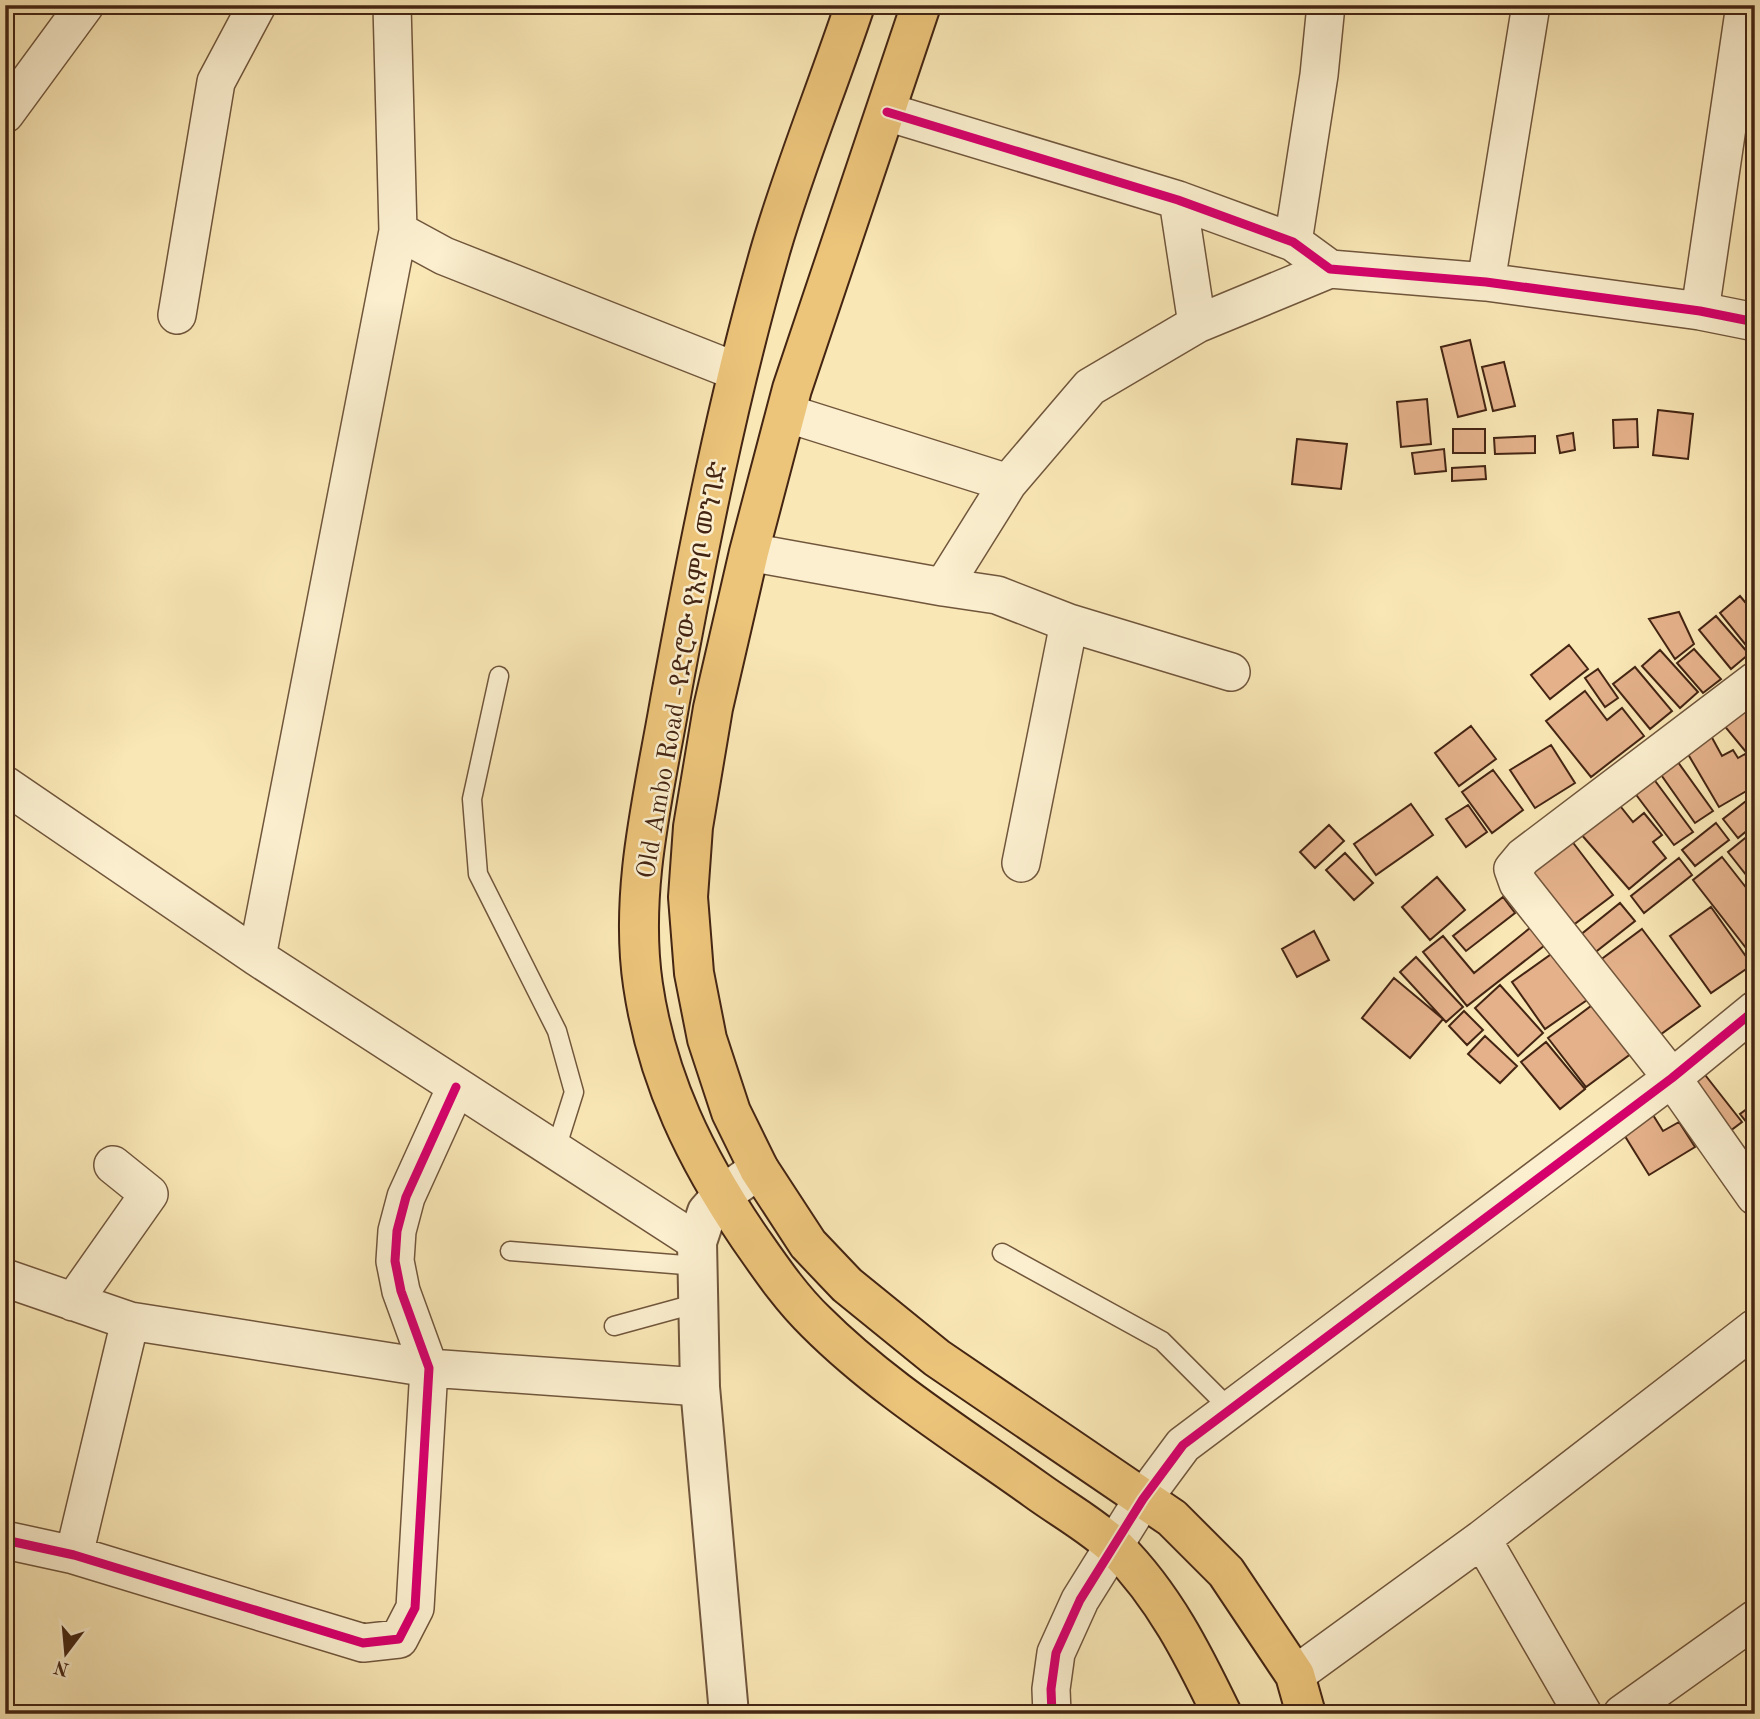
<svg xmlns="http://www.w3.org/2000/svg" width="1760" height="1719" font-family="'Old Standard TT','Noto Serif Ethiopic',serif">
<rect width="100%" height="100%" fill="#f9e7b5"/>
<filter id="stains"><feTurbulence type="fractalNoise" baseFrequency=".00286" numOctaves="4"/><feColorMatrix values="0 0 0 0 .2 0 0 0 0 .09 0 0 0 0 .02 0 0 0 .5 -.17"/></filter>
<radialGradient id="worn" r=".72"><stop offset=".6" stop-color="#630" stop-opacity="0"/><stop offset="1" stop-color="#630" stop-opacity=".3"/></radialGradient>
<!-- building -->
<path fill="#e4b18a" stroke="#442513" stroke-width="2" d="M1470,340L1486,410L1458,417L1441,347Z
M1504,362L1515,406L1493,411L1482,367Z
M1427,399L1431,444L1401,447L1397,402Z
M1658,410L1693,414L1688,459L1653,455Z
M1637,419L1638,447L1614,448L1613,420Z
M1453,429H1485V453H1453Z
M1573,433L1575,450L1560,453L1557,436Z
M1535,436V453L1495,454L1494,438Z
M1297,439L1347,444L1341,489L1292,484Z
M1444,449L1446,471L1415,474L1412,453Z
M1485,466L1486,479L1452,481V468Z
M1740,596L1755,614V644L1749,649L1720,613Z
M1679,612L1694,644L1675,659L1649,619Z
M1716,616L1749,654L1731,669L1699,630Z
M1569,645L1588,669L1550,699L1531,675Z
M1694,649L1721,679L1703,693L1677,663Z
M1660,650L1698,692L1680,708L1642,666Z
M1635,667L1672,711L1650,729L1613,684Z
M1598,669L1618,698L1605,707L1585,678Z
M1585,691L1607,720L1622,708L1644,736L1591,777L1546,721Z
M1745,704L1755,716V763L1722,723Z
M1471,726L1496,759L1459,786L1435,753Z
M1710,734L1722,756L1733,750L1738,758L1745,754L1755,771V786L1719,807L1685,749Z
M1551,745L1575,783L1535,808L1510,770Z
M1675,758L1713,811L1695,823L1657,769Z
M1493,770L1523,810L1492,833L1462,792Z
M1650,774L1693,832L1674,845L1631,788Z
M1755,794V824L1738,838L1723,819Z
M1617,802L1633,822L1644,813L1662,835L1653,842L1666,858L1629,889L1580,833Z
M1411,804L1433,835L1376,875L1354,844Z
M1468,805L1487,832L1466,847L1446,819Z
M1716,823L1729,840L1695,866L1682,850Z
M1329,825L1344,841L1315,868L1300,852Z
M1755,830V869L1747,876L1728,852Z
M1571,840L1613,895L1568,929L1526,874Z
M1345,853L1373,883L1354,900L1326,870Z
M1722,857L1755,899L1753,957L1693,880Z
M1679,858L1692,875L1644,913L1631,896Z
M1437,877L1465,910L1430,940L1402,907Z
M1503,897L1515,913L1466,951L1453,936Z
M1620,903L1635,921L1593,954L1579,936Z
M1711,907L1752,965L1711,993L1670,936Z
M1530,928L1545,945L1467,1006L1423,952L1443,936L1474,973Z
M1642,929L1700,1006L1657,1037L1599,961Z
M1314,931L1329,960L1297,977L1282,949Z
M1557,950L1590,998L1545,1029L1512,982Z
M1416,957L1463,1007L1446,1022L1400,972Z
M1394,978L1443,1019L1410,1058L1362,1018Z
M1500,985L1543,1033L1518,1056L1475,1008Z
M1595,1003L1632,1053L1586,1087L1548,1038Z
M1464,1011L1483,1030L1467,1045L1449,1026Z
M1485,1036L1517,1066L1500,1083L1468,1054Z
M1546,1042L1585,1089L1560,1109L1521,1062Z
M1702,1071L1742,1122L1726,1134L1686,1083Z
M1755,1103V1133L1740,1114Z
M1653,1115L1663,1131L1679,1122L1695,1147L1649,1175L1623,1133Z"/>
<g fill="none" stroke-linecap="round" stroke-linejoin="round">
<defs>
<path id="service" d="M499,676L472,799L478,874L557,1031L574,1092L556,1149
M510,1251L697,1266
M1002,1253L1162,1341L1231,1410
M614,1326L698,1303"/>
<path id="minor" d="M392,5L398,231L444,256L738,372
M887,112L1178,200L1293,242L1330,269L1486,282L1700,311L1755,322
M5,114L85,5
M1178,200L1197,324
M1293,242L1319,75L1326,5
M1486,282L1531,5
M1700,311L1745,5
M177,315L216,82L257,5
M786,413L1008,483
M749,552L943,587
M1231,672L1069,623L997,595L943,587L1008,483L1090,387L1197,324L1330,269
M1755,681L1523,857L1513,869L1518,883L1672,1078L1755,1196
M5,785L257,957L697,1242
M1021,863L1069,623
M257,957L398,231
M5,1278L130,1321L429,1368L700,1387
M73,1302L149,1194L113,1165
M1482,1539L1583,1714
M5,1540L74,1555L363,1643L399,1639L415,1608L429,1368L401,1291L395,1261L397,1231L406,1197L456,1087
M74,1555L130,1321
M1295,1675L1482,1539L1755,1328
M1052,1714L1051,1689L1056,1653L1080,1600L1143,1499L1183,1445L1672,1078L1755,1010
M1622,1714L1755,1619"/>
<path id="tertiary" d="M729,1714L700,1387L697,1242L707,1212L721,1196L759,1169"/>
<path id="primary" d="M855,5C828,86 795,166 771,248C728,397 698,549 670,701C654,794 629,891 643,985C657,1080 696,1159 749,1237C770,1267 790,1297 816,1322C881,1387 962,1437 1036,1490C1062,1509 1093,1526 1116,1548C1164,1596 1193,1654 1222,1714
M921,5L792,389L749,552L713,708L693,827L688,897L694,973L707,1039L731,1112L759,1169L808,1244L847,1285L937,1358L1172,1518L1226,1572L1295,1675L1306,1714"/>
</defs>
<!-- service casing -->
<use href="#service" stroke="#71563c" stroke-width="21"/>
<!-- minor casing -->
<use href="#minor" stroke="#71563c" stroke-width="40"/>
<!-- tertiary casing -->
<use href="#tertiary" stroke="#71563c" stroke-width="42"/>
<!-- primary casing -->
<use href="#primary" stroke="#442513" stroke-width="42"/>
<!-- service -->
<use href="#service" stroke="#fbefcf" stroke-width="18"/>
<!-- minor -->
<use href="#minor" stroke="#fbefcf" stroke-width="37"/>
<!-- tertiary -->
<use href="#tertiary" stroke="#fbefcf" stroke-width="38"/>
<!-- primary -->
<use href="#primary" stroke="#ecc47a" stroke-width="38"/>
<defs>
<path id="cycleway" d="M887,112L1178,200L1293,242L1330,269L1486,282L1700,311L1755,322
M5,1540L74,1555L363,1643L399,1639L415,1608L429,1368L401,1291L395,1261L397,1231L406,1197L456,1087
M1052,1714L1051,1689L1056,1653L1080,1600L1143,1499L1183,1445L1672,1078L1755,1010"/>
</defs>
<!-- cycleway casing -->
<use href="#cycleway" stroke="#fbefcf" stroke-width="13"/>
<!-- cycleway -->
<use href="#cycleway" stroke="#d6006c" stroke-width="9"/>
</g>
<g text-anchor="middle" stroke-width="5" stroke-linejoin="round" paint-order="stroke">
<!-- street labels -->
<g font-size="26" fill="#442513" stroke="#fbefcf">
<text transform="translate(681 670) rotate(-80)" y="9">Old Ambo Road -የድሮው የአምቦ መንገድ</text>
</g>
</g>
<!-- margin -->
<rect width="1760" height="1719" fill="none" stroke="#f9e7b5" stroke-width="28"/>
<rect x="7" y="7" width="1746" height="1705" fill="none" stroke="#442513" stroke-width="3.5"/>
<rect x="14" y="14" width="1732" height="1691" fill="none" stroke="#442513" stroke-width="2"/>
<!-- north arrow -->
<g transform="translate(66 1653) rotate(196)" stroke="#fbefcf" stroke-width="5" paint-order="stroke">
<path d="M0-5L12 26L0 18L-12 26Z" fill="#442513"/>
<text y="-10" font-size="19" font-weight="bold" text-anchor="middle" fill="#442513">N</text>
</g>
<rect width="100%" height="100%" filter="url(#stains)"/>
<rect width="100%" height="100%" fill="url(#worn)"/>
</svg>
